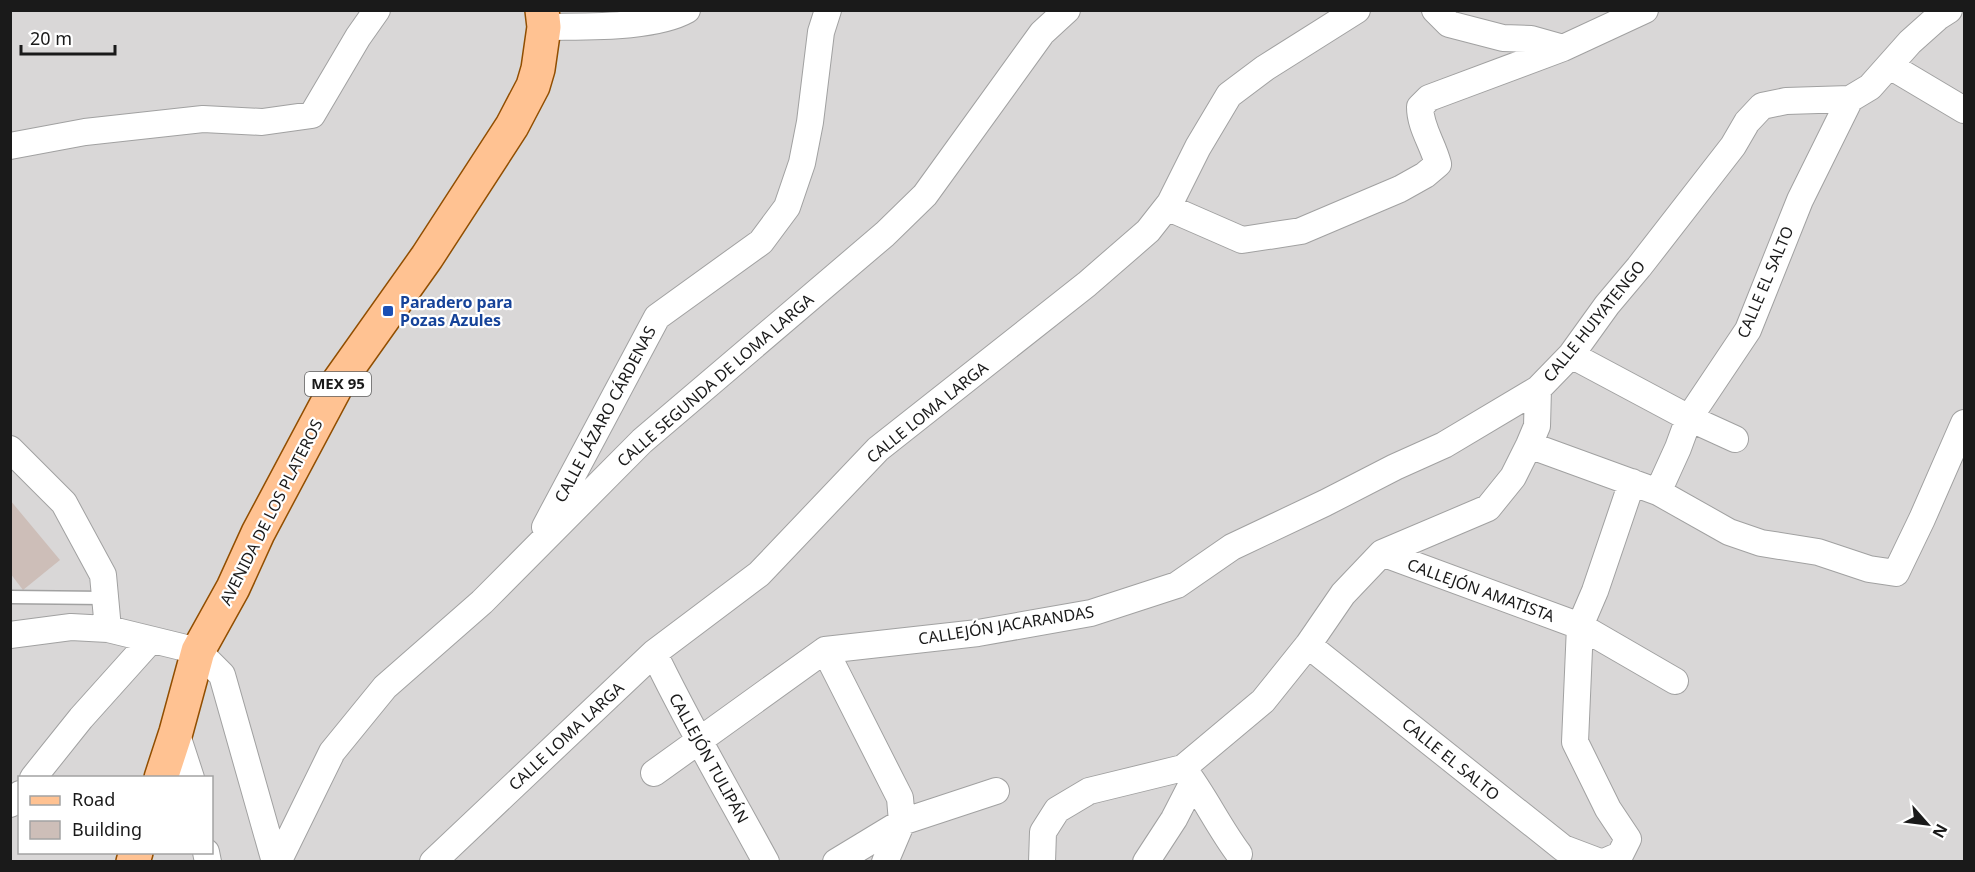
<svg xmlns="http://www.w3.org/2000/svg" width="1975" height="872" font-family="'Noto Sans',sans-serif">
<rect width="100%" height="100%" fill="#ede7df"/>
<!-- residential -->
<path fill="#d9d7d7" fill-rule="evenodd" d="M10,11H1964V861H11ZM20,778H212V852H20Z"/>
<!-- building -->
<path fill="#cdbeb8" d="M10,500L60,560L23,590L10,573Z"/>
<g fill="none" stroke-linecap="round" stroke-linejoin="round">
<defs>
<path id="service" d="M10,597L105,598"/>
<path id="minor" d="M1435,10L1449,24L1503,38L1531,39L1563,48
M544,27C584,26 653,29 687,10
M1890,66L1964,110
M10,146L85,132L203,119L262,122L312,115L358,37L377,10
M1170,203L1171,209L1242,240L1301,231L1400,189L1425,175L1438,164C1433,144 1420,127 1420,107L1429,98L1563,48L1645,10
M1571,355L1689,418L1735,439
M1529,445L1658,492L1729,532L1761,543L1818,552L1869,569L1896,573L1922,519L1964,423
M10,449L64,503L103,575L108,629
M1658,492L1678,448L1689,418L1748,330L1800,200L1850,99
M545,527L657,317L761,242L787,207L802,163L810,122L821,32L828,10
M1382,553L1580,626L1675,681
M10,635L71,627L108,629L198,651L222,675L275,862
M1308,645L1563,848L1600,862
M825,650L900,798L902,822L885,862
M654,653C688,724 728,792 766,862
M176,732L191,778
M1183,768C1204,795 1218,826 1239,854
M654,773L825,650L978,633L1091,613L1177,585L1232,547L1325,503L1395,467L1444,445L1538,389
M33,778L81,718L151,640
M10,804L20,794
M206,852L208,862
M278,862L332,752L385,687L482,602L642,441L885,234L925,195L1042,33L1067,10
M433,862L654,653L759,574L878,449L1087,284L1148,231L1170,203L1198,147L1229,95L1265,68L1357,10
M836,862L902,822L996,791
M1042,862L1043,832L1057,810L1089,791L1183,768L1263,701L1308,645L1343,594L1382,553L1488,508L1513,477L1529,445L1537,426L1538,389L1571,355L1607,305L1639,267L1733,146L1747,122L1762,106L1786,101L1850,99L1870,87L1910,42L1938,17L1949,10
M1146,862L1174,819L1193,782
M1604,862L1620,855L1628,839L1608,809L1575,742L1580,626L1595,591L1632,482"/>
<path id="primary" d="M161,778L176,732L198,651L233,588L258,533L339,381L427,257L512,126L533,86L538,69L544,27L542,10
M133,862L136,852"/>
</defs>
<!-- service casing -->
<use href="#service" stroke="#a1a1a1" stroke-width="15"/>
<!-- minor casing -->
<use href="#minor" stroke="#a1a1a1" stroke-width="28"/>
<!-- primary casing -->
<use href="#primary" stroke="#914e00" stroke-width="36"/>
<!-- service -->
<use href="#service" stroke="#fff" stroke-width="12"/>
<!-- minor -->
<use href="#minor" stroke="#fff" stroke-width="26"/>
<!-- primary -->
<use href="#primary" stroke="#ffc292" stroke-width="33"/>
</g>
<!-- markers -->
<rect fill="#1a4fb4" stroke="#fff" stroke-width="2" x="382" y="305" width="12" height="12" rx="3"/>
<g text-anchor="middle" stroke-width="4.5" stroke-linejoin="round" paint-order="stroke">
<!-- shield labels -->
<rect fill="#fff" stroke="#5f5f5f" stroke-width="1.5" x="305" y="372" width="66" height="24" rx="4.5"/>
<g font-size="15" font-weight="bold" fill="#1a1a1a">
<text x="338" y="389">MEX 95</text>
</g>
<!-- street labels -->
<g font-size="16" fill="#1a1a1a" stroke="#fff">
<text transform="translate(1765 282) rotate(-67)" y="6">CALLE EL SALTO</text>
<text transform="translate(1594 321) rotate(-51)" y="6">CALLE HUIYATENGO</text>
<text transform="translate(715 380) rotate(-41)" y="6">CALLE SEGUNDA DE LOMA LARGA</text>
<text transform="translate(927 412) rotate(-39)" y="6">CALLE LOMA LARGA</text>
<text transform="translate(605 414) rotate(-62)" y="6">CALLE LÁZARO CÁRDENAS</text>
<text transform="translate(271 512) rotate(-63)" y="6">AVENIDA DE LOS PLATEROS</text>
<text transform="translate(1481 590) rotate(20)" y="6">CALLEJÓN AMATISTA</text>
<text transform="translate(1006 625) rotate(-9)" y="6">CALLEJÓN JACARANDAS</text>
<text transform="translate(566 736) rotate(-43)" y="6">CALLE LOMA LARGA</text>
<text transform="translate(709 758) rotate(61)" y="6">CALLEJÓN TULIPÁN</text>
<text transform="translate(1451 759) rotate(39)" y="6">CALLE EL SALTO</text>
</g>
<!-- transit labels -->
<g font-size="16" font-weight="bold" fill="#164399" stroke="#fff" text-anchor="start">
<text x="400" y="308">Paradero para<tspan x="400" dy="18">Pozas Azules</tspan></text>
</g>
</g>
<!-- border -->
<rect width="1975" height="872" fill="none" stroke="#1a1a1a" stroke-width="24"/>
<!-- legend -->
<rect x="18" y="776" width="195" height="78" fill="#ffffff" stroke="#a3a3a3" stroke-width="1.5"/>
<rect x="30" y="796" width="30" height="9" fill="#ffc292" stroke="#a3a3a3" stroke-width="1.5"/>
<text x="72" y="806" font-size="18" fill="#1a1a1a">Road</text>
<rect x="30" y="821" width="30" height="18" fill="#cdbeb8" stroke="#a3a3a3" stroke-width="1.5"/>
<text x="72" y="836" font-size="18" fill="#1a1a1a">Building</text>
<!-- north arrow -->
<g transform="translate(1927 824) rotate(118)" stroke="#ffffff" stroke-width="4.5" paint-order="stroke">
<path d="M0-4.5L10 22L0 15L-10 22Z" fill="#1a1a1a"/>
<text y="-9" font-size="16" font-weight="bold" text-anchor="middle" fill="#1a1a1a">N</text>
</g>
<!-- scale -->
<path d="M21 45v9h94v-9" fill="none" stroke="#1a1a1a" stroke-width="3"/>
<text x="30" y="45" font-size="18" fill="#1a1a1a" stroke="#ffffff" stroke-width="4.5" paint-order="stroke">20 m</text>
</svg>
